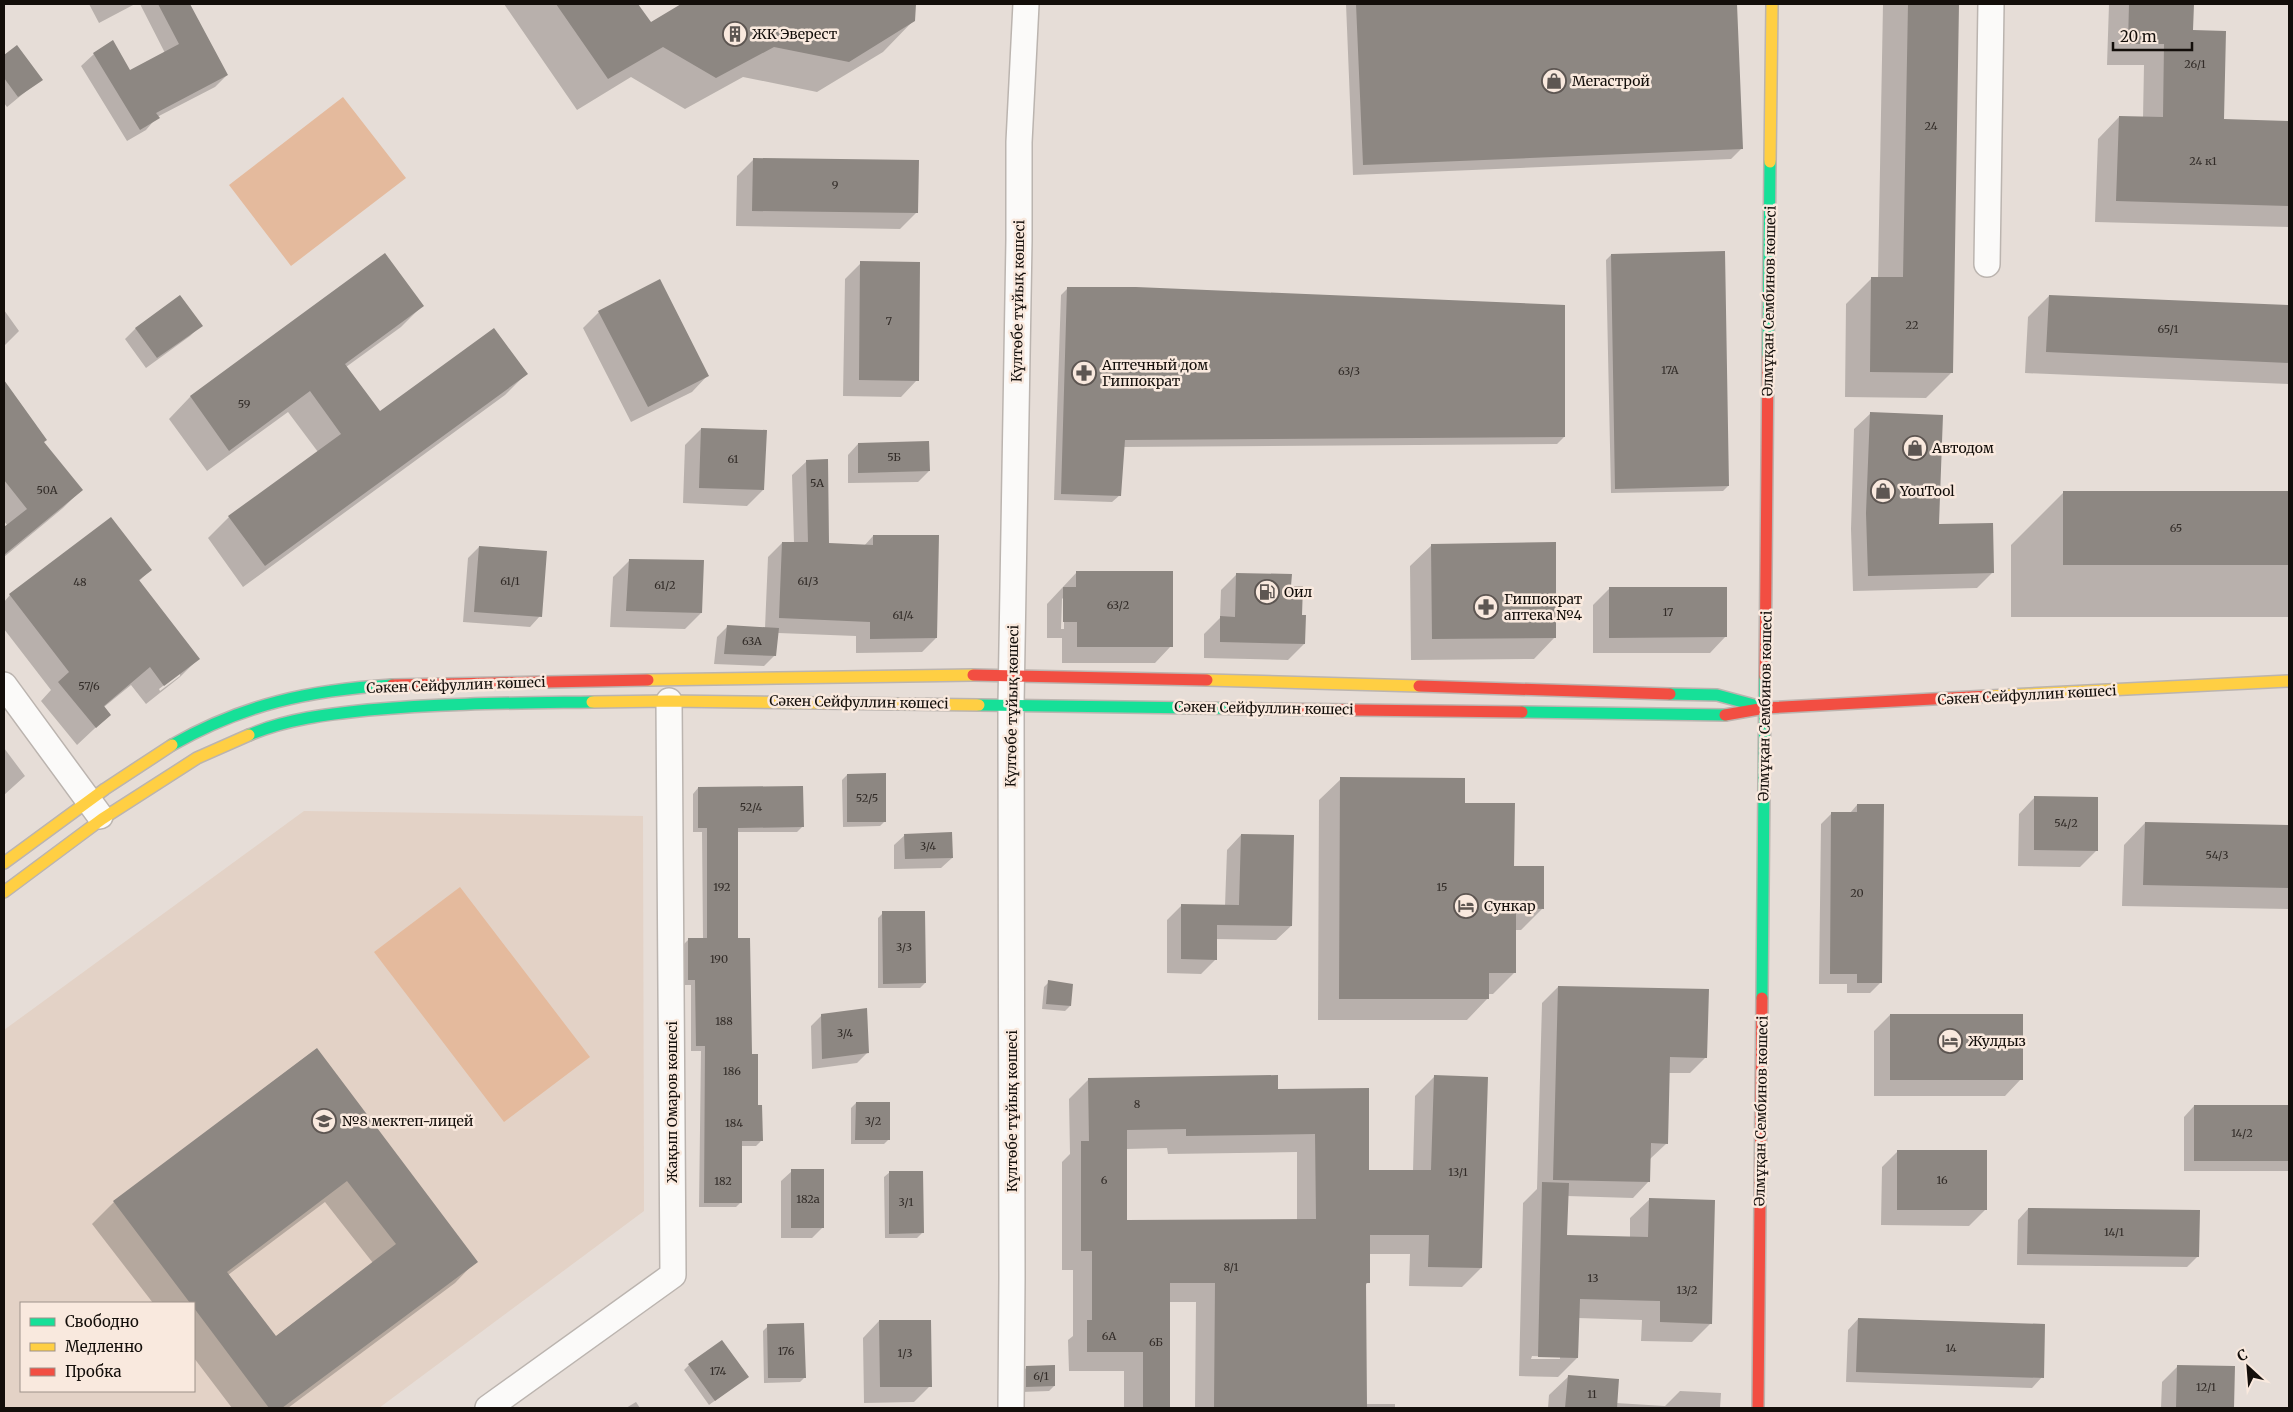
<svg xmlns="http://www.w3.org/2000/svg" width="2293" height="1412" font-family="Merriweather,serif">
<rect width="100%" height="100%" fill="#e6ddd7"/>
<!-- built -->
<path fill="#e3d2c6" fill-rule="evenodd" d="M304,811L643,816L644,1211L379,1408H4V1030ZM21,1303H194V1391H21Z"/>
<!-- pitch -->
<path fill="#e4ba9d" d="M343,97L406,178L291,266L229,185Z
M460,887L590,1057L504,1122L374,952Z"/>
<!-- shadow -->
<path fill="#0003" fill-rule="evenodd" d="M89,4H135L99,23Z
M140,4H189L227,75L215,87L157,117L146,130L127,141L81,66L94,54L130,71L165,53Z
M504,4H636L650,24L683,4H914V20L883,52L817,92L743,77L685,109L631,77L577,110Z
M1346,4H1736L1742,148L1731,159L1353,175Z
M1883,4H1958L1952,372L1926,398L1845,397L1846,304L1872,278H1878Z
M2109,4H2192V31L2223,120L2289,122V227L2095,222L2098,139L2119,117L2143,118L2144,65H2107Z
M17,47L41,79L7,107L4,103V57Z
M754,159L917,212L900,229L736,226L737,176Z
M385,255L422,306L401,327L346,367L380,413L526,374L505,395L243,587L208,538L229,517L318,452L288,412L207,471L169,419L190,397Z
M1611,255L1728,486L1723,491L1611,493L1606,260Z
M861,263L917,380L901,397L843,396L845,279Z
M1068,288L1564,437L1557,444L1123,447L1120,495L1112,502L1054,500L1061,295Z
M180,296L201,325L190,336L146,368L125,339L135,329Z
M2049,296L2289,307V384L2025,373L2028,317Z
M4,310L19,331L4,346Z
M599,312L708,375L692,392L631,422L583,328Z
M4,382L45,440L43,443L81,490L63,508L4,557V528L7,525L4,521Z
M1870,414L1938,526L1993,572L1977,588L1853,591L1851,529L1854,429Z
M701,429L763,490L747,506L683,503L685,445Z
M858,444L929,471L918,482L848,483V455Z
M807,461L828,544L864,546L873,536H938L936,638L922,652L856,653V636L778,633L775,655L764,666L714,664L717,637L728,626L765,628L768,557L782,543H794L792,475Z
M2064,492H2289V617H2011V545Z
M1432,545L1555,637L1534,659L1411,660L1410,566Z
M479,547L540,616L530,627L463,622L468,558Z
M630,560L701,613L685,629L610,627L613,577Z
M150,570L139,581L198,659L180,677L146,704L131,685L104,707L110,714L77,745L41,701L51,690L4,629V602L10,595ZM180,673V676L160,691L159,689Z
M1077,572L1171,646L1155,663H1062V638H1047V604ZM1064,597V629H1061L1062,599Z
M1237,574L1290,587L1301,616L1304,644L1288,660L1204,658V634L1220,618L1221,590Z
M1609,589L1726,636L1710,653H1593V605Z
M4,748L25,776L4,795Z
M847,775L885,821L880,826L843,827L842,780Z
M1341,779L1464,804L1543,908L1521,930H1514V973L1493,994H1488V998L1467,1020H1318L1319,800Z
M698,788L802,827L797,832H737V939L761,1141L756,1146H741V1202L736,1207H699L701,1051H691V985H684V944L689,939H703L702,832H693V794Z
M2035,797L2097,850L2080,867L2018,866L2019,814Z
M1857,805L1881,982L1870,993H1847V984H1819L1821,824L1832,813H1850Z
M2145,823L2289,826V909L2122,906L2124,845Z
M905,835L952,858L941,868L894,869V845Z
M1241,835L1291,926L1276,940L1216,939V959L1201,974L1167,973V920L1182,905L1225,906L1227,850Z
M883,913L925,983L920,988H878V918Z
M1049,982L1070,1006L1065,1011L1042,1009L1044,987Z
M1558,987L1706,1057L1690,1073H1668L1667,1143L1650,1159L1649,1181L1633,1198L1567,1196L1566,1236L1630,1238V1218L1650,1199L1711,1323L1692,1342L1641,1341L1642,1320L1578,1318L1577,1358L1558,1377L1519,1376L1523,1203L1537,1189L1542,1003ZM1532,1356L1560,1357V1359H1531Z
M822,1015L868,1052L857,1063L812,1069L811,1026Z
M1890,1015L2021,1079L2005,1096H1874V1031Z
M316,1049L476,1261L455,1283L288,1408H232L194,1358V1303H153L92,1224L114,1202ZM325,1202L373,1263L275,1337L228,1275Z
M1435,1076L1481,1268L1462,1287L1409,1286L1410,1254H1368V1282L1365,1286L1366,1404H1395V1408H1081H1124V1371H1069L1068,1340L1073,1336V1270H1062V1162L1070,1154L1069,1099L1089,1079L1277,1090L1368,1171H1413L1415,1096ZM1167,1148L1168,1154L1297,1152V1220L1126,1221V1149ZM1169,1302H1196L1195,1407H1169Z
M856,1103L889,1139L884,1144H851V1108Z
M2194,1106H2289V1171H2184V1117Z
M1898,1151L1985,1210L1969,1226L1881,1225L1882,1167Z
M792,1171L823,1227L812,1238H781V1181Z
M890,1172L922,1233L917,1238H885L884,1177Z
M2028,1209L2198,1256L2187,1267L2017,1265L2018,1220Z
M1858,1319L2042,1377L2032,1388L1846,1382L1848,1330Z
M879,1321L930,1386L914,1402L864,1403L863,1338Z
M768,1326L805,1377L800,1382L764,1383L763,1331Z
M689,1365L747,1377L709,1405L684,1370Z
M2178,1366L2234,1367L2233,1408H2161L2162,1382Z
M1027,1367L1054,1386L1049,1391L1021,1392L1022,1372Z
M1569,1376L1616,1403L1665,1406L1680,1391L1721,1393L1720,1408H1548L1549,1395Z
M636,1402L640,1408H626Z"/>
<!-- building -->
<path fill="#8d8782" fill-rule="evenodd" d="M158,4H190L228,75L156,113L160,118L140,130L93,53L113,40L130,70L179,44Z
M556,4H638L651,22L681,4H916L915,21L849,62L774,47L716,78L663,47L608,79Z
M1356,4H1737L1743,149L1363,165Z
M1908,4H1959L1953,373L1870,372L1871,277H1903Z
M2129,4H2194L2193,30L2226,31L2224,119L2289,121V206L2116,201L2119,116L2163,117L2164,44H2128Z
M17,45L43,80L18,97L4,78V55Z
M753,158L919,160L918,213L752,211Z
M1725,251L1729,486L1615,489L1611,254Z
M385,253L424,306L345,364L380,411L494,328L528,374L265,566L228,516L341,434L310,391L229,451L190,396Z
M860,261L920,262L919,381L859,380Z
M660,279L709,376L648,407L598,311Z
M1067,287H1136L1565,305V437L1125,440L1121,496L1061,494Z
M180,295L203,326L157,358L135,328Z
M2049,295L2289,305V363L2046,352Z
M4,380L47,440L44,442L83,490L4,555V527L27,509L4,480Z
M1870,412L1943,415L1939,524L1993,523L1994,573L1868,576L1866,513Z
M701,428L767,430L764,490L699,488Z
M929,441L930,471L858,473V443Z
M828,459L829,543L873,545V535H939L937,638L870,639V622L779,618L782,542H808L806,460Z
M2063,491H2289V565H2063Z
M111,517L152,570L139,580L200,659L164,686L150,667L104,706L111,715L96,728L58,682L69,672L9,594Z
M1556,542V638L1432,639L1431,544Z
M479,546L547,551L542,617L474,612Z
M629,559L704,560L702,613L626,611Z
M1076,571H1173V647H1077V622H1063V587H1076Z
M1236,573L1292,574L1291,586H1303L1302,615H1306L1305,644L1220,642V616L1235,617Z
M1609,587H1727V637L1609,638Z
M727,625L779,628L776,656L724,654Z
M886,773V822H847V774Z
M1340,777L1465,778V803H1515L1514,866H1544V909L1516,908V973H1489V999H1339Z
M803,786L804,827L738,828V938H750L752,1054H758V1105H762L763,1141H742V1203H704L705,1046H696L695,980H688V938H707V828H698V787Z
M2034,796L2098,797V851L2034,850Z
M1857,804H1884L1882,983H1857V974H1830L1831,812H1857Z
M2145,822L2289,825V888L2143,885Z
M952,832L953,858L905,859L904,834Z
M1241,834L1294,835L1292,926L1217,925V960L1181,959V904L1239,905Z
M882,911H925L926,983L883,984Z
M1048,980L1073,984L1071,1006L1046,1004Z
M1558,986L1709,989L1707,1058L1670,1057L1668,1144L1651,1143L1650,1182L1553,1180Z
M867,1008L869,1053L822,1059L821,1014Z
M1890,1014H2023V1080H1890Z
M317,1048L478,1262L282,1408H269L194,1308V1303H190L113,1201ZM347,1181L396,1244L276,1336L227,1272Z
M1278,1075V1089L1369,1088V1170H1431L1434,1075L1488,1077L1482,1268L1428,1267L1429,1235H1370V1283H1366L1367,1408H1214L1215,1283H1170V1408H1143V1352H1087V1320H1092V1251H1081V1141H1089L1088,1078ZM1186,1129V1136L1315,1134L1316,1219L1127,1220V1130Z
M856,1102H890V1140H855Z
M2194,1105H2289V1161H2194Z
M1897,1150H1987V1210H1897Z
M791,1169H824V1228H791Z
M889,1171H923L924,1233L889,1234Z
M1542,1182L1569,1183L1567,1235L1648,1237L1649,1198L1715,1200L1712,1324L1660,1322V1301L1580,1299L1578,1358L1538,1357Z
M2028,1208L2200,1210L2199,1257L2027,1254Z
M1858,1318L2045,1324L2044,1378L1856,1372Z
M879,1320H931L932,1387H880Z
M804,1323L806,1378H768L767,1324Z
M722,1340L749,1377L715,1401L688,1364Z
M1055,1365V1386L1026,1387V1366Z
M2177,1365L2235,1366L2234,1408H2176Z
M1568,1375L1619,1379L1617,1408H1565Z"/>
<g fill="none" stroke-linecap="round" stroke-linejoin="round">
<defs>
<path id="street" d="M1987,264L1991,4
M4,685L100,816
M488,1408L673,1275L669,701
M1011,1408L1012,1278L1011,704L1019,240V142L1026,4"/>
<path id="fast" d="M1768,357L1770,162
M1670,694L1717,695L1754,705
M979,705L1270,709
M1522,712L1725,715
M249,735C286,719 328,714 368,710C442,703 517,703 592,702
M172,745C244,704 310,690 392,685
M1762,998L1765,677"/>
<path id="slow" d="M1770,162L1772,4
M648,680L973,675
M1207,680L1419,686
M1989,696L2289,681
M592,702L669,701L979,705
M4,863L105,789L172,745
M4,892L102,819L197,758L249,735"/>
<path id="jam" d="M973,675L1207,680
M1765,677L1768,357
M392,685L648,680
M1419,686L1670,694
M1270,709L1522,712
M1725,715L1765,708L1989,696
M1758,1408L1762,998"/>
</defs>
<!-- street casing -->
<use href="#street" stroke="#bbb4af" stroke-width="28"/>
<!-- fast casing -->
<use href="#fast" stroke="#bbb4af" stroke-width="14"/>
<!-- slow casing -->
<use href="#slow" stroke="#bbb4af" stroke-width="14"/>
<!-- jam casing -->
<use href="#jam" stroke="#bbb4af" stroke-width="14"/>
<!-- street -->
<use href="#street" stroke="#fbfaf9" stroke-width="25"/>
<!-- fast -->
<use href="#fast" stroke="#16e098" stroke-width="11"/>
<!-- slow -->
<use href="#slow" stroke="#ffcf43" stroke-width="11"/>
<!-- jam -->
<use href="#jam" stroke="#f24e42" stroke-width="11"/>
</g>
<!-- icons -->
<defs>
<symbol id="building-ring" viewBox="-11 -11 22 22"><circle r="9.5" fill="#f9e9de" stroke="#5d5652" stroke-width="1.5"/><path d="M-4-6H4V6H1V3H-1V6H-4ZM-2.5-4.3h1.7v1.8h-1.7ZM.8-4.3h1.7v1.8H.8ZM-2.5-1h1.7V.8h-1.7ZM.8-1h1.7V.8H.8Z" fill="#5d5652"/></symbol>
<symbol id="shop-ring" viewBox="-11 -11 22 22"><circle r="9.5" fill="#f9e9de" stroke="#5d5652" stroke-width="1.5"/><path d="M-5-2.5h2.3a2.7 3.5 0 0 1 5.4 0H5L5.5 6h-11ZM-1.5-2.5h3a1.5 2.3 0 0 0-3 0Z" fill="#5d5652"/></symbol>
<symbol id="pharmacy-ring" viewBox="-11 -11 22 22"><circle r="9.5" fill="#f9e9de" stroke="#5d5652" stroke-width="1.5"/><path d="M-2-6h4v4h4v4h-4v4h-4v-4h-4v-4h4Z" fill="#5d5652"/></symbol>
<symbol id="fuel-ring" viewBox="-11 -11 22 22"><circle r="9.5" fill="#f9e9de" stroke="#5d5652" stroke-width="1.5"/><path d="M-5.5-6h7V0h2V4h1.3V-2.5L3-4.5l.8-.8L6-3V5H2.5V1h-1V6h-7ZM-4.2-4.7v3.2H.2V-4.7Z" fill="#5d5652"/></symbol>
<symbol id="hotel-ring" viewBox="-11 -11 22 22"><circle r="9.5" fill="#f9e9de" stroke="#5d5652" stroke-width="1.5"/><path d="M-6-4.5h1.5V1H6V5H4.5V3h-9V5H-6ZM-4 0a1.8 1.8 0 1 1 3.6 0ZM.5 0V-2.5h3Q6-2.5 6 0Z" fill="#5d5652"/></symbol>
<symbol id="school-ring" viewBox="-11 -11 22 22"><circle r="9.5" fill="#f9e9de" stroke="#5d5652" stroke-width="1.5"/><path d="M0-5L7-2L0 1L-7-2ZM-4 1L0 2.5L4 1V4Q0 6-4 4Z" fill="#5d5652"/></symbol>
</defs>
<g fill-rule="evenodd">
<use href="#building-ring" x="721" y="20" width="28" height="28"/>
<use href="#shop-ring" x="1540" y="67" width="28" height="28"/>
<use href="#pharmacy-ring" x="1070" y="359" width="28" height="28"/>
<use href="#shop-ring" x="1901" y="434" width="28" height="28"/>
<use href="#shop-ring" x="1869" y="477" width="28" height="28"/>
<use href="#fuel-ring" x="1253" y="578" width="28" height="28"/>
<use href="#pharmacy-ring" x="1472" y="593" width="28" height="28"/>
<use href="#hotel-ring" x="1452" y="892" width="28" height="28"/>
<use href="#hotel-ring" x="1936" y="1027" width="28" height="28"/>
<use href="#school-ring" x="310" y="1107" width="28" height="28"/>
</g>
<g text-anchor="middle" stroke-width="5" stroke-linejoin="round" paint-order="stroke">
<!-- number labels -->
<g font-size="11" fill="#322c28">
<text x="2195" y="68">26/1</text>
<text x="1931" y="130">24</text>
<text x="2203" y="165">24 к1</text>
<text x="835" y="189">9</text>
<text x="889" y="325">7</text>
<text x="1912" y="329">22</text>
<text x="2168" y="333">65/1</text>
<text x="1670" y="374">17А</text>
<text x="1349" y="375">63/3</text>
<text x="244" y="408">59</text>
<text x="894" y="461">5Б</text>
<text x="733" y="463">61</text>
<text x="817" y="487">5А</text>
<text x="47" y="494">50А</text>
<text x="2176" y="532">65</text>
<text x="510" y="585">61/1</text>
<text x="808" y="585">61/3</text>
<text x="80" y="586">48</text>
<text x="665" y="589">61/2</text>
<text x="1118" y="609">63/2</text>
<text x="1668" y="616">17</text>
<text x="903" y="619">61/4</text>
<text x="752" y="645">63А</text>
<text x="89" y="690">57/6</text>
<text x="867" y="802">52/5</text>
<text x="751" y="811">52/4</text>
<text x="2066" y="827">54/2</text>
<text x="928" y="850">3/4</text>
<text x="2217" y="859">54/3</text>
<text x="722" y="891">192</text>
<text x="1442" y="891">15</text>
<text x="1857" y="897">20</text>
<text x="904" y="951">3/3</text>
<text x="719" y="963">190</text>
<text x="724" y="1025">188</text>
<text x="845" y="1037">3/4</text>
<text x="732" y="1075">186</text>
<text x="1137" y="1108">8</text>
<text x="873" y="1125">3/2</text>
<text x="734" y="1127">184</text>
<text x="2242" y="1137">14/2</text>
<text x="1458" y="1176">13/1</text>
<text x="1104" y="1184">6</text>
<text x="1942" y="1184">16</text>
<text x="723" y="1185">182</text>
<text x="808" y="1203">182а</text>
<text x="906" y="1206">3/1</text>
<text x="2114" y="1236">14/1</text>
<text x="1231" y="1271">8/1</text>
<text x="1593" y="1282">13</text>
<text x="1687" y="1294">13/2</text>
<text x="1109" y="1340">6А</text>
<text x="1156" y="1346">6Б</text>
<text x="1951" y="1352">14</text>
<text x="786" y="1355">176</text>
<text x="905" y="1357">1/3</text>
<text x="718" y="1375">174</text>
<text x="1041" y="1380">6/1</text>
<text x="2206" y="1391">12/1</text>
<text x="1592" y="1398">11</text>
</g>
<!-- poi labels -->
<g font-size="14" fill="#130e0a" stroke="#f9e9de" text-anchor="start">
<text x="752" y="39">ЖК Эверест</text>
<text x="1572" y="86">Мегастрой</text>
<text x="1102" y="370">Аптечный дом<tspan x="1102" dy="16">Гиппократ</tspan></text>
<text x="1932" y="453">Автодом</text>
<text x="1900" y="496">YouTool</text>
<text x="1284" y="597">Оил</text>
<text x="1504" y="604">Гиппократ<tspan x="1504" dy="16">аптека №4</tspan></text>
<text x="1484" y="911">Сункар</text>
<text x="1968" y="1046">Жулдыз</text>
<text x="342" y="1126">№8 мектеп-лицей</text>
</g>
<!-- street labels -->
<g font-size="14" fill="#130e0a" stroke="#f9e9de">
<text transform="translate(1018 301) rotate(-89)" y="5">Күлтөбе тұйық көшесі</text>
<text transform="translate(1769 301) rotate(-89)" y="5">Әлмұқан Сембинов көшесі</text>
<text transform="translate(456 685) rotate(-2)" y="5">Сәкен Сейфуллин көшесі</text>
<text transform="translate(2027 695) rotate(-3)" y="5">Сәкен Сейфуллин көшесі</text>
<text transform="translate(859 702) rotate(1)" y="5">Сәкен Сейфуллин көшесі</text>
<text transform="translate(1012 706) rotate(-89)" y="5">Күлтөбе тұйық көшесі</text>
<text transform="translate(1765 706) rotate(-89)" y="5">Әлмұқан Сембинов көшесі</text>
<text transform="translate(1264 708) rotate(1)" y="5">Сәкен Сейфуллин көшесі</text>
<text transform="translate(672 1102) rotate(-90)" y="5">Жақып Омаров көшесі</text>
<text transform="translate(1012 1111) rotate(-90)" y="5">Күлтөбе тұйық көшесі</text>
<text transform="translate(1761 1111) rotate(-89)" y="5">Әлмұқан Сембинов көшесі</text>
</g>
</g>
<!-- border -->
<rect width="2293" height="1412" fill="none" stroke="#130e0a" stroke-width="10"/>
<!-- legend -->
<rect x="20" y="1302" width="175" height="90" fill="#f9e9de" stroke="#9d9189"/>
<rect x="30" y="1318" width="25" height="8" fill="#16e098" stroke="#9d9189"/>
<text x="65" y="1327" font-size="15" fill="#130e0a">Свободно</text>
<rect x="30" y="1343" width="25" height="8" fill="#ffcf43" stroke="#9d9189"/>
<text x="65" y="1352" font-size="15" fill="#130e0a">Медленно</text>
<rect x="30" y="1368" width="25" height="8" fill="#f24e42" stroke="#9d9189"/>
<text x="65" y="1377" font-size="15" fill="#130e0a">Пробка</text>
<!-- north arrow -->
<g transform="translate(2248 1367) rotate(334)" stroke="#f9e9de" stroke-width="4" paint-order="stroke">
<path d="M0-4L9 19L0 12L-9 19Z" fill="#130e0a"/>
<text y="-8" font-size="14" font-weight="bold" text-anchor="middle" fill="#130e0a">С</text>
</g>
<!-- scale -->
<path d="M2113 42v8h79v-8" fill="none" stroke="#130e0a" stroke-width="2.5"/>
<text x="2120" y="42" font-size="15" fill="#130e0a" stroke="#f9e9de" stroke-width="4" paint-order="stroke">20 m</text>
</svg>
